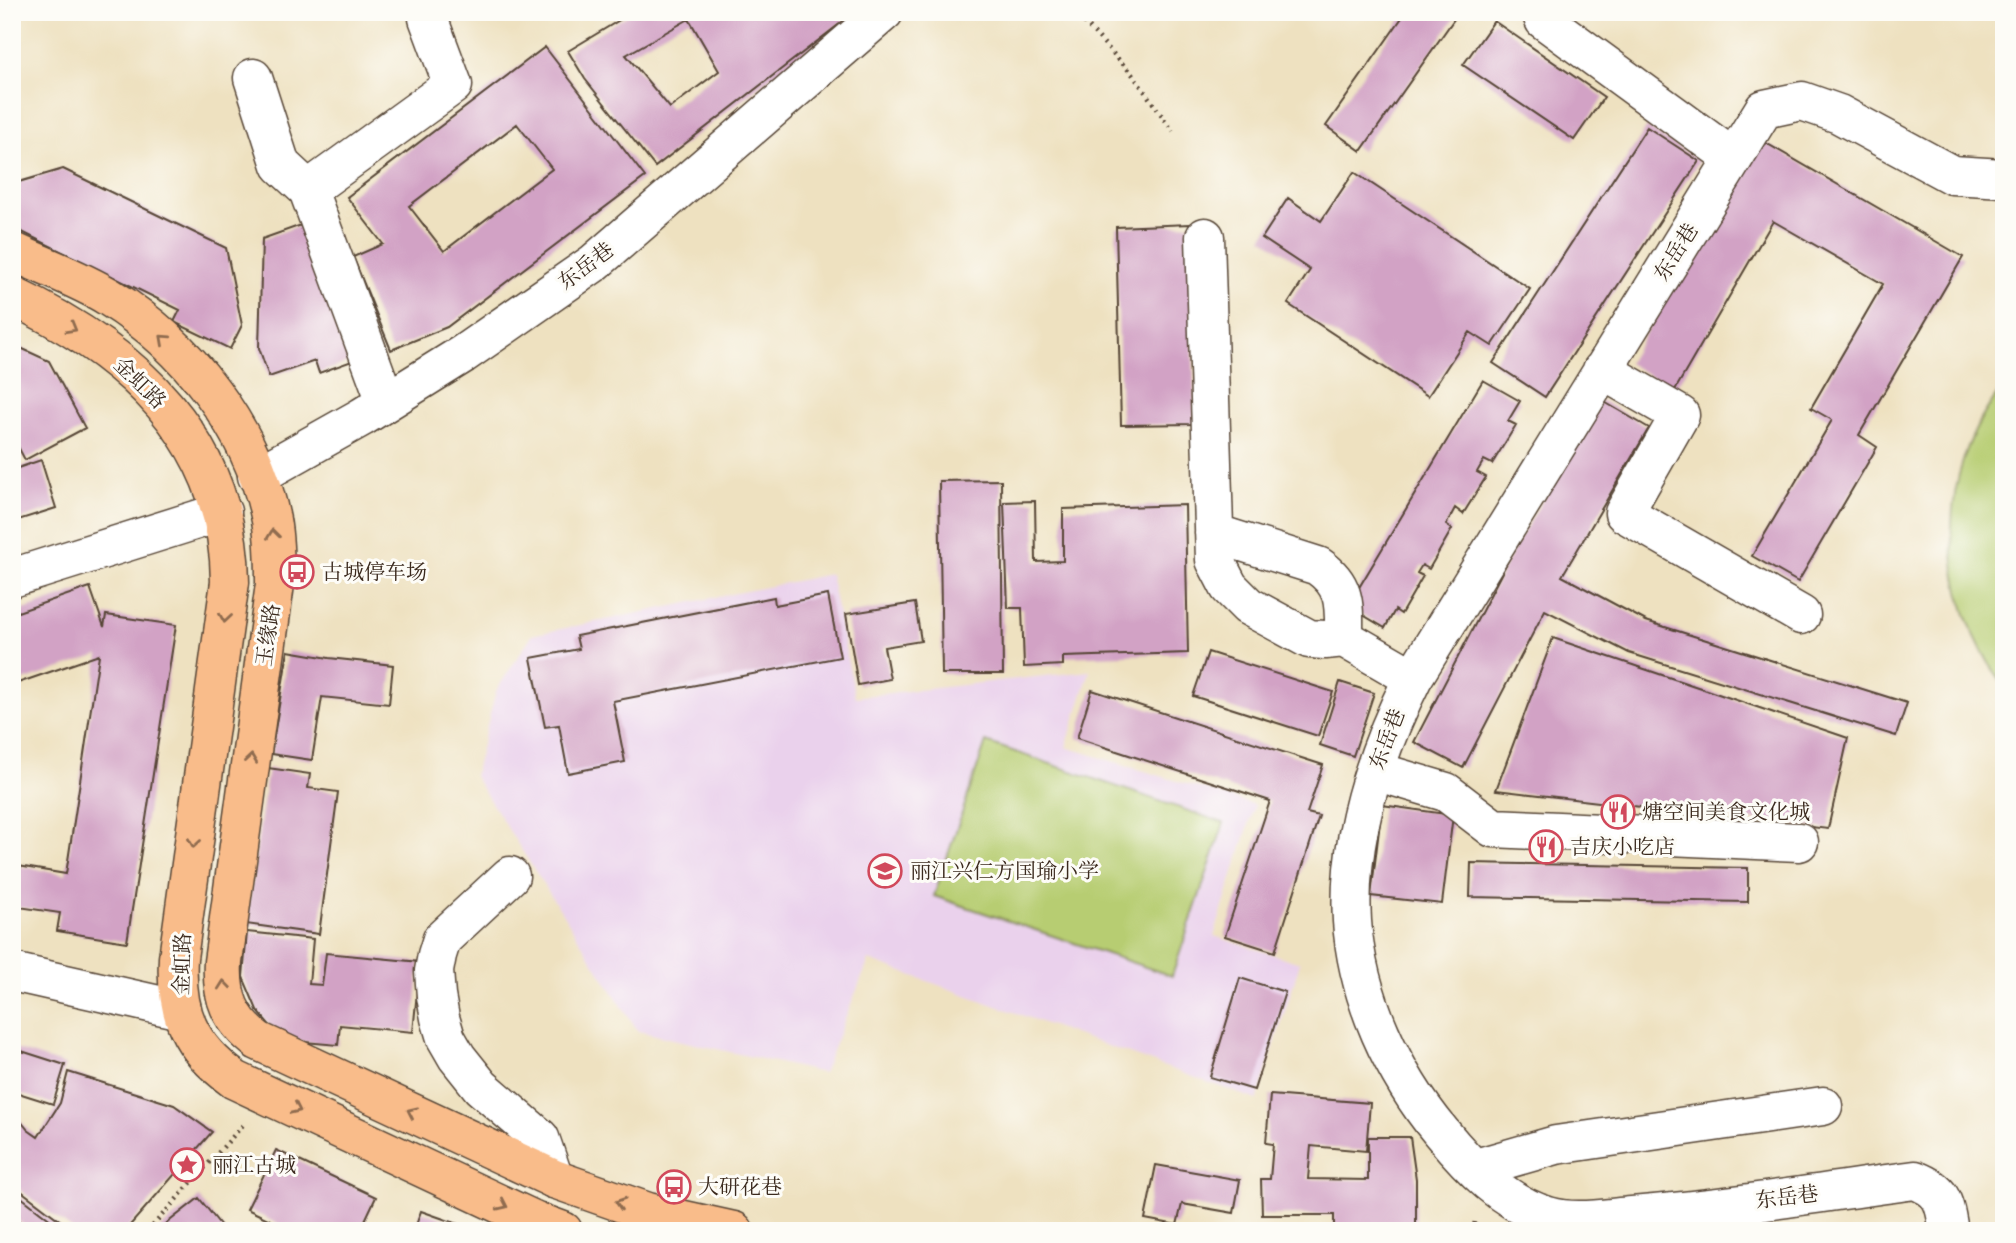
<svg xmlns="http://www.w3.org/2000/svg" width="2016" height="1243" font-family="'IM FELL French Canon','Noto Serif SC',serif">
<rect width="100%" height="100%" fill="#fdfcf7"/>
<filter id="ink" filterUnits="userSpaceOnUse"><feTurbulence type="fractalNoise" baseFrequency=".0143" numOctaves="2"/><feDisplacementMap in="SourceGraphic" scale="14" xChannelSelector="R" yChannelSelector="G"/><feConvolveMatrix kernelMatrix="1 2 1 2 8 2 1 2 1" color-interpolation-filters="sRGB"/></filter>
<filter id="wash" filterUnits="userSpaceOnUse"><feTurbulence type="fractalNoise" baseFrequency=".00686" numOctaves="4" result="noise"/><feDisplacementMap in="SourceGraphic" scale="28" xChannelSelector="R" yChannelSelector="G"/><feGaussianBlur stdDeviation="1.57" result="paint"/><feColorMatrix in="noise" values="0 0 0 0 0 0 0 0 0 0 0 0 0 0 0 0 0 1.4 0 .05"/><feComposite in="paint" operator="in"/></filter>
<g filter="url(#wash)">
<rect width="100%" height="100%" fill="#eee1c0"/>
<!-- built -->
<path fill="#ead1ec" d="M830,574L855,697L1090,671L1066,747L1255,805L1214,936L1300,963L1257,1100L869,960L823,1073L638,1031L474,776L496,691L532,635Z"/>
<!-- garden -->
<path fill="#b7cd72" stroke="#797c48" stroke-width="2" d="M2004,386V685C1937,597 1932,473 2004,386Z
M986,742L1224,823L1172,976L934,896Z"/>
<g id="blocks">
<!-- building -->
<path fill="#d2a2c5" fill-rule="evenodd" d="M633,12H855L655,167L585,79L568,51ZM689,19L719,71L670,108L626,55Z
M1406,12H1459L1361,151L1326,126Z
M1494,21L1604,97L1574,140L1463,65Z
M545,47L645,177L447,327L391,350L353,257L383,244L347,197ZM517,124L552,169L444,251L409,206Z
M1647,127L1699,161L1545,397L1493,363Z
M1759,139L1963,257L1859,435L1877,447L1798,582L1752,556L1832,420L1811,408L1883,284L1773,221L1675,390L1628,363Z
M63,169L226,248L242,325L230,349L174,322L180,310L12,227V184Z
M1354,172L1530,289L1492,346L1470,332L1428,396L1288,304L1310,270L1262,238L1288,198L1321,221Z
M307,223L355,360L319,373L315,361L269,377L259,348L262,239Z
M1190,224L1195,424L1121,425L1116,227Z
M12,344L49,361L85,428L25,460L12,435Z
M1483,380L1520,401L1508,421L1516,425L1492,464L1484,460L1477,472L1486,477L1463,514L1455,508L1446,525L1452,529L1429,569L1422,565L1417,573L1423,576L1401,614L1395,610L1385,628L1348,606Z
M1601,400L1649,428L1562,576L1646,621L1907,703L1896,736L1629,653L1545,610L1463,768L1414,742L1514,549Z
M41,460L56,508L12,522V470Z
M1001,480L1003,674H942L939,481Z
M1035,501L1036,562L1063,561V509L1185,505L1188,653L1063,657V665L1024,667L1022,608H1008L1004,502Z
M90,587L104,627L106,615L176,625L127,942L57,931L60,913L12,906V865L66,874L99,655L12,685V614Z
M828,595L840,657L613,701L625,762L568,773L559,725L545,727L531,658L579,649L576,636L774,597L775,605Z
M915,603L921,641L884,647L890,679L858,685L846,614Z
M1553,638L1848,738L1828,829L1496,790Z
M288,651L329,658L393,665L389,704L322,697L312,760L271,754Z
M1208,652L1333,692L1318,736L1193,696Z
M1340,682L1374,693L1353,756L1320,745Z
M1092,690L1323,765L1307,813L1319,816L1275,952L1225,936L1270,801L1077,738Z
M268,768L310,774L308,788L338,792L319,934L246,924Z
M1382,805L1453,815L1442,904L1371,896Z
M1471,863L1748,868V902L1470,897Z
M247,932L313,939L309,984L322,985L326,953L420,962L413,1032L340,1025L338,1045L282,1040L257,1010L243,977Z
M1240,978L1285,992L1254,1090L1210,1077Z
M12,1048L65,1065L53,1104L12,1091Z
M68,1072L174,1105L212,1132L125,1231H74L12,1184V1110L28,1130L38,1137L60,1103Z
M1270,1095L1370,1103L1366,1151L1311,1146L1308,1179L1368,1180V1137H1410L1416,1179V1231H1334V1215H1262L1261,1179H1270L1273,1144L1266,1143Z
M276,1150L376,1197L360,1231H293L247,1209Z
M1156,1165L1240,1180L1234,1213L1182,1204L1177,1225L1145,1219Z
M12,1190L52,1221L64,1231H31L12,1216Z
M199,1198L225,1231H157Z
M421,1211L458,1224L456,1231H414Z"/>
</g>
</g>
<g filter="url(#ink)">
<use href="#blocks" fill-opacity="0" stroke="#564536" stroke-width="2"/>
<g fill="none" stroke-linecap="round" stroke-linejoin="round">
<defs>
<path id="minor" d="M1541,12L1544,20L1733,158
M253,78L281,165L308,190L386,402
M308,190L453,85L428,18
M1205,237L1215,560L1229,587L1248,606L1309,639L1325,640L1344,638L1413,678
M1602,370L1680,415L1624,513L1801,615
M257,476L362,417L463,354L594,263L884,12
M1214,533L1318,566C1347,586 1344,606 1344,638
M12,578L222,512
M1375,771L1446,792L1493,828L1799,842
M510,876L442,939L437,955L434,971L436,996L440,1018L446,1038L457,1057L481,1087L540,1138L554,1179
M12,972L181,1010
M1476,1168L1556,1145L1823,1106
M1949,1231C1944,1203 1944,1191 1915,1180C1821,1193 1726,1208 1632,1216C1605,1218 1574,1224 1548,1216C1505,1204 1469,1166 1441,1132C1393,1074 1357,997 1352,921C1347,837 1376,752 1413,678L1764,109L1802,101L1839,114L1952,175L2004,178"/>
<path id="major" d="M12,251C43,266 80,279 109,297C187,345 253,429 271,520C275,541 275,563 275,584L223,962C221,997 230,1020 258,1041L554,1179L648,1212L734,1231
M12,296C132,352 229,440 230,582L178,958C175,1013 189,1047 235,1080L536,1221L563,1231"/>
</defs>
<!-- minor casing -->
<use href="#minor" stroke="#564536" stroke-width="41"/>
<!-- major casing -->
<use href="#major" stroke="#564536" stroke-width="41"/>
<!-- path -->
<path stroke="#564536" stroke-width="4.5" stroke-dasharray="2 5" stroke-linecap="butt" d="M1075,12L1132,74L1173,131
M148,1231L243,1125
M1474,1231L1475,1218"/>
<!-- minor -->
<use href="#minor" stroke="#fff" stroke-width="38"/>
<!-- major -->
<use href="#major" stroke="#f9bc8a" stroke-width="38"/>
</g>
<!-- one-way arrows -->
<defs><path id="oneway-chevron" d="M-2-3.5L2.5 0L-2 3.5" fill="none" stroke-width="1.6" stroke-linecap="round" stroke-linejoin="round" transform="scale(1.75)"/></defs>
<g stroke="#906c4f">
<use href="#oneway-chevron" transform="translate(72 328) rotate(30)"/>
<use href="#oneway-chevron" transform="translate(164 339) rotate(-138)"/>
<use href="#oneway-chevron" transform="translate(273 534) rotate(-97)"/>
<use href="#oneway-chevron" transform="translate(225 618) rotate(98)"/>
<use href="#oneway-chevron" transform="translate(251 759) rotate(-82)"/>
<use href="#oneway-chevron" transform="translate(194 843) rotate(98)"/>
<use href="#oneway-chevron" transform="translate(224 985) rotate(-96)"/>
<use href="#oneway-chevron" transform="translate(296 1109) rotate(25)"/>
<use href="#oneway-chevron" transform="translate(412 1112) rotate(-155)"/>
<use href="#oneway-chevron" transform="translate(620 1203) rotate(-162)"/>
<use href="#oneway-chevron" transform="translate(503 1205) rotate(25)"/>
</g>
</g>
<!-- icons -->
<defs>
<symbol id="bus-ring" viewBox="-11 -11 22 22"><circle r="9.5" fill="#fdfcf7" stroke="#d1495b" stroke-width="1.5"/><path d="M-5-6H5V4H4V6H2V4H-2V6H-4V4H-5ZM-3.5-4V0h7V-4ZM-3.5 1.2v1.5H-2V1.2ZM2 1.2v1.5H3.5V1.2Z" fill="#d1495b"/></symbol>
<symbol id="restaurant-ring" viewBox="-11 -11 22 22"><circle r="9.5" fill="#fdfcf7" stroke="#d1495b" stroke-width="1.5"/><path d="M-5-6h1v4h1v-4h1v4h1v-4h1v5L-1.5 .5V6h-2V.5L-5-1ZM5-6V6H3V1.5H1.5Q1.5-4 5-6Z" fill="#d1495b"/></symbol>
<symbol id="school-ring" viewBox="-11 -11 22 22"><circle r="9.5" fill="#fdfcf7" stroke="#d1495b" stroke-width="1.5"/><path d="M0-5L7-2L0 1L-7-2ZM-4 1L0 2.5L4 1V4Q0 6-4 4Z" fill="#d1495b"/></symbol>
<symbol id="sight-ring" viewBox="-11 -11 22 22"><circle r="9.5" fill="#fdfcf7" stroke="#d1495b" stroke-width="1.5"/><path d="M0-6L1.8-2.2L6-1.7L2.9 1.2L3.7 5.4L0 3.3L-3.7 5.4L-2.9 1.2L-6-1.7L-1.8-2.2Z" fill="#d1495b"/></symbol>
</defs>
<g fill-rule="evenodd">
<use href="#bus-ring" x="278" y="553" width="38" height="38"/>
<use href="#restaurant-ring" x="1599" y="793" width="38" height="38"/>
<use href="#restaurant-ring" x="1527" y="828" width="38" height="38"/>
<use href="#school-ring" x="866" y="852" width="38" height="38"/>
<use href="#sight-ring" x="168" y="1146" width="38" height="38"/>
<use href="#bus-ring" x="655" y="1168" width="38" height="38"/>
</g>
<g text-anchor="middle" stroke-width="6" stroke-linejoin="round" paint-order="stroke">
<!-- street labels -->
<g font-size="21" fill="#3b2a1e" stroke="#fdfcf7">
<text transform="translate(1676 252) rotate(-58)" y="7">东岳巷</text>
<text transform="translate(586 266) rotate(-37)" y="7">东岳巷</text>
<text transform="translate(140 383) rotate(45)" y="7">金虹路</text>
<text transform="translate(268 635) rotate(-82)" y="7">玉缘路</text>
<text transform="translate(1387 739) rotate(-69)" y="7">东岳巷</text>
<text transform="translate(182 964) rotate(-88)" y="7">金虹路</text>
<text transform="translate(1787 1197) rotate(-7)" y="7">东岳巷</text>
</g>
<!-- poi labels -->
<g font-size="21" fill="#3b2a1e" stroke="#fdfcf7" text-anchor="start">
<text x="322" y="579">古城停车场</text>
<text x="1642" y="819">煻空间美食文化城</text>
<text x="1570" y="854">吉庆小吃店</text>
<text x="910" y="878">丽江兴仁方国瑜小学</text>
<text x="212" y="1172">丽江古城</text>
<text x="698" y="1194">大研花巷</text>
</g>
</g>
<!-- margin -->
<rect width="2016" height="1243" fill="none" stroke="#fdfcf7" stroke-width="42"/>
</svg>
